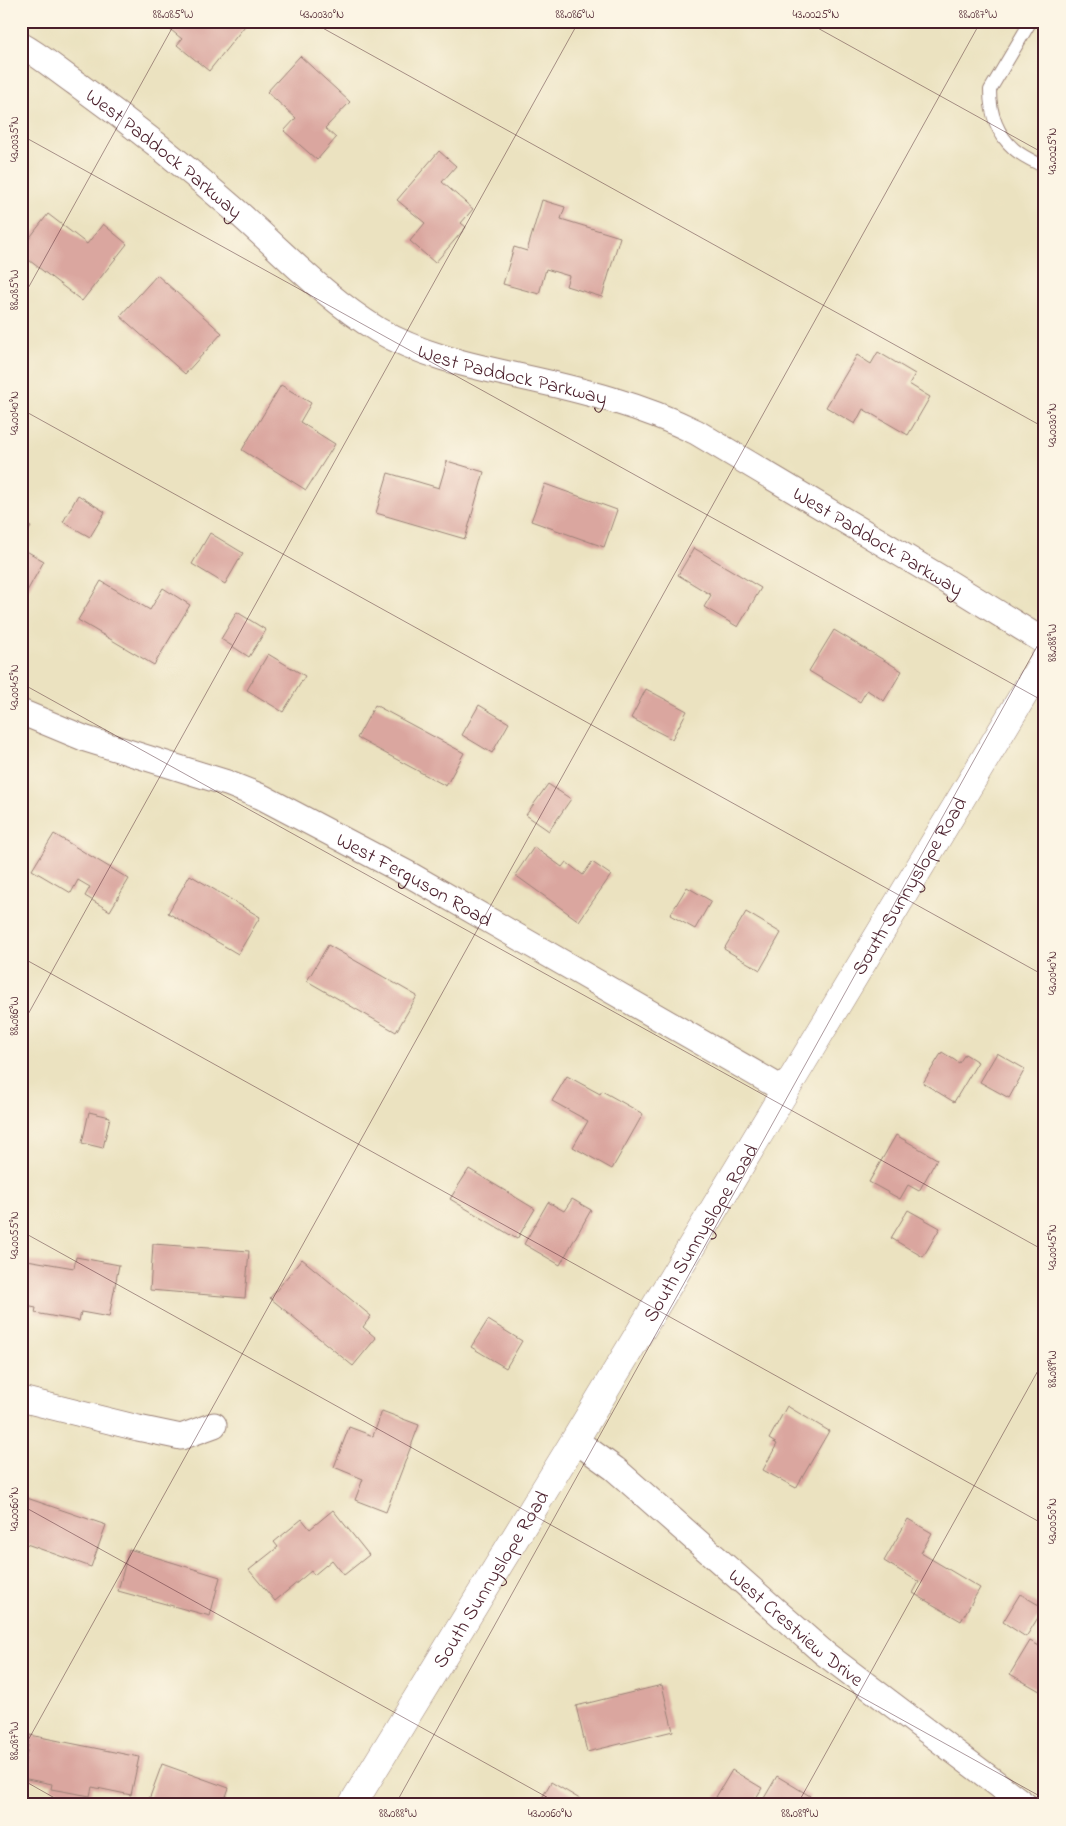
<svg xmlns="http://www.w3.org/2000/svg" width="1066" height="1826" font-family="'Indie Flower',sans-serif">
<rect width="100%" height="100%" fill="#fcf5e5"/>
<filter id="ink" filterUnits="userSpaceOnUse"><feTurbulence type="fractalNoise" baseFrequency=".02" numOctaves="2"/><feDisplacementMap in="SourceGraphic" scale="10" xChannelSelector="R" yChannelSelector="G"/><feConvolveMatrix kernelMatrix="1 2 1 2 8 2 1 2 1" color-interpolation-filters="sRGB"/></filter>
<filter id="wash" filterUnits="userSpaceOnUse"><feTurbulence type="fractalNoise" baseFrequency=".0096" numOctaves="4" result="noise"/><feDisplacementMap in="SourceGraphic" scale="20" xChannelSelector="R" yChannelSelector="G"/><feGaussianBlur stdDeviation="1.12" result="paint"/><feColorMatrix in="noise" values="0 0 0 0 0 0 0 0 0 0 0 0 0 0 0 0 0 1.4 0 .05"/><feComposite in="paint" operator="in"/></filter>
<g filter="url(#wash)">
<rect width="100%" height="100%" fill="#ebe2c0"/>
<g id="blocks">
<!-- building -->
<path fill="#daa69f" d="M160,21H246L248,22L209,71L177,45L182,39Z
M300,56L350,102L325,128L336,138L317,160L284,131L296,118L267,92Z
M439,151L456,166L442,182L473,209L461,223L466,227L435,263L410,241L425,223L397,200Z
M542,200L565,207L561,219L620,237L602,297L566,286L569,276L546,269L539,294L503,284L514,247L527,251Z
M48,214L87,244L103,224L127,244L82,301L21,254V249Z
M157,275L222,333L185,374L120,316Z
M878,352L915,374L909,384L930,397L908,435L863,409L855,424L826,407L857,355L871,364Z
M281,385L311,403L300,422L335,444L306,490L242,450Z
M447,461L484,472L465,539L376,513L388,473L439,488Z
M545,484L617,510L604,547L531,521Z
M78,495L105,512L90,537L63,522Z
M21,522L31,527L21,544Z
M210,533L243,553L225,584L192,564Z
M21,548L44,561L26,593L21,590Z
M694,548L761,588L738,627L704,607L711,595L678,575Z
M101,581L150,610L163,588L190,605L154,665L78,620Z
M237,612L266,630L249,657L221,639Z
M834,630L902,671L884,701L867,690L860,702L809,671Z
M268,654L305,676L283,712L247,690Z
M646,689L687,711L672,739L631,718Z
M375,705L464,753L446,786L357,738Z
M479,705L509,723L492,753L462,735Z
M548,784L571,799L549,831L526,815Z
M54,834L129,879L110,911L85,896L90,887L78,880L71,893L32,870Z
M534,847L562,867L566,862L583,875L592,862L611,875L579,921L515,875Z
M190,875L260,917L238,954L168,913Z
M687,887L711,901L695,929L670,915Z
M746,912L781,933L760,970L724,949Z
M328,945L417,996L396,1032L307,981Z
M942,1052L959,1063L965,1054L978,1062L954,1102L923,1083Z
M997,1053L1025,1069L1009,1098L980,1082Z
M567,1076L600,1094L602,1091L643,1114L612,1169L573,1147L588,1121L552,1101Z
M89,1112L110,1117L103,1148L82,1143Z
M896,1135L937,1159L919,1191L908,1185L900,1199L869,1182Z
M469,1169L535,1209L517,1239L450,1199Z
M572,1199L591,1210L560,1265L524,1244L548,1202L564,1211Z
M908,1210L940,1228L923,1257L891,1238Z
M153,1244L249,1251L245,1298L150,1290Z
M76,1257L119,1265L109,1317L81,1312L79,1321L35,1313L36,1308L21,1305V1259L74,1268Z
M302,1259L371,1316L363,1327L376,1338L353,1366L270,1298Z
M488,1320L522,1341L506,1368L471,1347Z
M787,1406L829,1431L796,1488L763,1470L777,1444L769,1439Z
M382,1411L419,1425L386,1512L355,1500L363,1479L334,1467L349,1427L373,1436Z
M21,1496L106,1525L91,1567L21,1542Z
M333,1510L369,1555L344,1575L332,1560L314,1575L311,1571L275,1601L249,1570L278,1547L274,1542L302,1519L310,1529Z
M908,1519L932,1533L921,1553L980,1588L961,1621L913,1593L919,1582L884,1561Z
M129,1549L220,1577L210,1616L118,1591Z
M1020,1594L1044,1608L1026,1637L1003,1622Z
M1030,1641L1045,1649V1694L1010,1674Z
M662,1685L673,1731L587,1752L576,1706Z
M30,1735L139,1757L131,1795L92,1787L90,1796L51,1789L52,1784L22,1778Z
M162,1764L229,1788L223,1805H147Z
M732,1770L762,1788L752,1805H730L716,1797Z
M777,1776L810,1796L805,1805H760Z
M551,1782L590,1805H538Z"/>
</g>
</g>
<g filter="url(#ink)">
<use href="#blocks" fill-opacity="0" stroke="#9a8076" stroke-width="1"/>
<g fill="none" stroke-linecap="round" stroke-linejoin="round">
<defs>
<path id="service" d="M1031,21L990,90C990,112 997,134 1014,149C1023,157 1035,162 1045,167"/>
<g id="minor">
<path id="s1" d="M21,45C41,56 58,71 77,84C131,123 185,166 235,210C282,251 325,298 378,330C422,356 473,366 522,377C581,390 641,405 696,432L951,584L1045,642"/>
<path id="s2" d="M21,712L86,739L227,783L262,797L412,876L786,1091"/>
<path d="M21,1399L138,1428L181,1437L214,1425"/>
<path id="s3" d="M575,1440L615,1469L824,1653L1025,1805"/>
</g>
<g id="tertiary">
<path id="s4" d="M352,1805L575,1440L1045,659"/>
</g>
</defs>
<!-- service casing -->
<use href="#service" stroke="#9a8076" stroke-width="14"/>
<!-- minor casing -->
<use href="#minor" stroke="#9a8076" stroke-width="27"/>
<!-- tertiary casing -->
<use href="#tertiary" stroke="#9a8076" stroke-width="29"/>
<!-- service -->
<use href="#service" stroke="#fff" stroke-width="12"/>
<!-- minor -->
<use href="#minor" stroke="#fff" stroke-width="25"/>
<!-- tertiary -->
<use href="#tertiary" stroke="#fff" stroke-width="28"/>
</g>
</g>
<!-- ticks -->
<path fill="none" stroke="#4a1f2b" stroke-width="1" stroke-opacity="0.45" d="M310,21L1045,428M805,21L1045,154M21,135L1045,702M21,301L176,21M21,409L1045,976M21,683L1045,1251M21,957L1045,1525M21,1027L579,21M21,1231L1045,1799M21,1505L561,1805M21,1753L981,21M21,1779L67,1805M395,1805L1045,632M797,1805L1045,1358"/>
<g text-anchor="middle" stroke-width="5" stroke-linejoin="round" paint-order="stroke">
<!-- street labels -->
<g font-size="20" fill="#4a1f2b" stroke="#fcf5e5">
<text dy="7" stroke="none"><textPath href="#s1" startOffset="180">West Paddock Parkway</textPath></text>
<text dy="7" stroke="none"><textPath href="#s1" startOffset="600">West Paddock Parkway</textPath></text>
<text dy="7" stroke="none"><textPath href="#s1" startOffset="1005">West Paddock Parkway</textPath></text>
<text dy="7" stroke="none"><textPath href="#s2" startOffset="429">West Ferguson Road</textPath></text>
<text dy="7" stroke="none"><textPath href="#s4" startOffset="1075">South Sunnyslope Road</textPath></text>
<text dy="7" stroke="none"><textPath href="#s4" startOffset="670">South Sunnyslope Road</textPath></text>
<text dy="7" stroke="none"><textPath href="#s4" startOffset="265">South Sunnyslope Road</textPath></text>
<text dy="7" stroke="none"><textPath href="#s3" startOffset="290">West Crestview Drive</textPath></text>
</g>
</g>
<!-- margin -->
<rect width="1066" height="1826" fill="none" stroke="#fcf5e5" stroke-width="55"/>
<rect x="28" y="28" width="1010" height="1770" fill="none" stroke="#4a1f2b" stroke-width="2"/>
<g font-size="12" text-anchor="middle" fill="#4a1f2b">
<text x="173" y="18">88.085°W</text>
<text x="322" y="18">43.0030°N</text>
<text x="575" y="18">88.086°W</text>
<text x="816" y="18">43.0025°N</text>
<text x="978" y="18">88.087°W</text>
<text transform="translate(14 139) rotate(-90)" y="4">43.0035°N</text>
<text transform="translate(1052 151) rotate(-90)" y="4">43.0025°N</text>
<text transform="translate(14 290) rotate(-90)" y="4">88.085°W</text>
<text transform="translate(14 413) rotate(-90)" y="4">43.0040°N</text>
<text transform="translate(1052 425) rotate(-90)" y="4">43.0030°N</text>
<text transform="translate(1052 643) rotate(-90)" y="4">88.088°W</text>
<text transform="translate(14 687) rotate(-90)" y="4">43.0045°N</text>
<text transform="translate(1052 973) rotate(-90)" y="4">43.0040°N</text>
<text transform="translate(14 1016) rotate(-90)" y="4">88.086°W</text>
<text transform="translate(14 1235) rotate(-90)" y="4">43.0055°N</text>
<text transform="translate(1052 1247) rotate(-90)" y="4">43.0045°N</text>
<text transform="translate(1052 1369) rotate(-90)" y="4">88.089°W</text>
<text transform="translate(14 1509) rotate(-90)" y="4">43.0060°N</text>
<text transform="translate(1052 1521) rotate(-90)" y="4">43.0050°N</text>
<text transform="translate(14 1741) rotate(-90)" y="4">88.087°W</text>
<text x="398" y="1817">88.088°W</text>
<text x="550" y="1817">43.0060°N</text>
<text x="800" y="1817">88.089°W</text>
</g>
</svg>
